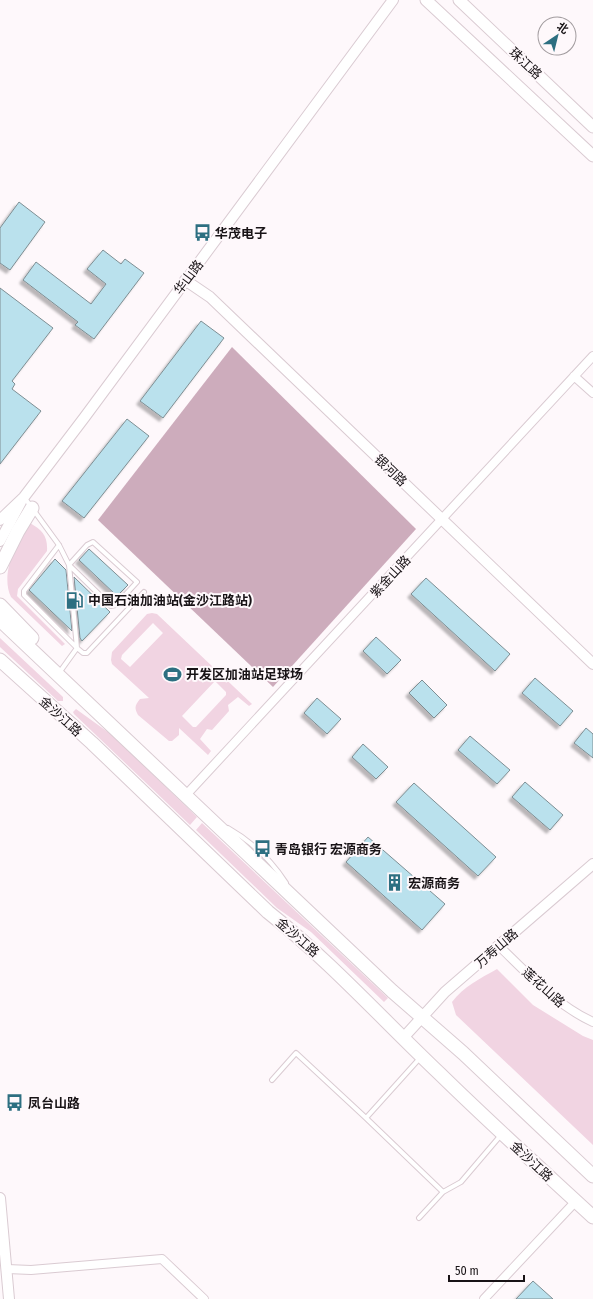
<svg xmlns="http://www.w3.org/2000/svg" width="593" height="1299" font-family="'Fira Sans Condensed','Noto Sans SC',sans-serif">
<defs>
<filter id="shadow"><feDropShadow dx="-3.5" dy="3.5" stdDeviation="1" flood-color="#0004"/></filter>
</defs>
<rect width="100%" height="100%" fill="#fef8fb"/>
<!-- green -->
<path fill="#f1d4e2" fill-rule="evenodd" d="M30,523C42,530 48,536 47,551L18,589L17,596L65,644L62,646L11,597C0,574 16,542 30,523Z
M152,613L157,614L252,704L249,706L238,697L228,705L229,711L212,730L207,729L200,739L211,751L208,755L179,728V735L172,741H169L138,715C134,708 135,705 140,699L149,698L112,664L111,660L112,652L147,614ZM153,623L163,633L130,667L121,659L122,655ZM215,681L226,692V695L196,727H193L182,716Z
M0,638L63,697V701H58L0,647Z
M76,709L112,735L197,817L190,825L74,714L73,712Z
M202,823L388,998L384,1002L311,932L277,908L196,830Z
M497,969L533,1005L583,1036L593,1040V1145L456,1015L452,1002C463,987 481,978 497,969Z"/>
<!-- forest -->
<path fill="#cdacbc" d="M232,347L416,529L273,687L98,520Z"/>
<!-- building -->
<path fill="#bae1ed" stroke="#7e8e93" filter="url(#shadow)" d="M19,202L45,222L10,270L0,263V228Z
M103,250L121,264L125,259L144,273L94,339L75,325L78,322L23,280L36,262L91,304L106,284L87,269Z
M0,288L53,328L12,381L15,384L12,389L41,411L0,464Z
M201,321L224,338L163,418L140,401Z
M127,419L149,436L84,518L62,501Z
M89,549L128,585L117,596L79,560Z
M55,559L66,570L72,631L29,590Z
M74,577L110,612L82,641L80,638Z
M426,578L510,654L495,671L411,594Z
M376,637L401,660L387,674L363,651Z
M535,678L573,711L560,726L522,693Z
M422,680L447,705L434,718L409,693Z
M317,698L341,719L327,734L304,713Z
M586,728L593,734V758L574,743Z
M470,736L510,770L497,784L458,750Z
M363,744L388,767L376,779L352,757Z
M525,782L563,815L550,830L512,797Z
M414,783L496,857L478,876L396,802Z
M368,837L445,904L422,930L346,862Z
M533,1281L553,1299H516Z"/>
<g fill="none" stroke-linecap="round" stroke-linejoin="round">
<defs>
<path id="service" d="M24,497L59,545L69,565L111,606L116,605L137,582L93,542L87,545L69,565L77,648L83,653H87L144,592
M59,545L24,591V595L77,648L59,673
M228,828C251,841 271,860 286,883
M272,1080L296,1053L366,1118L420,1058
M366,1118L443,1192L419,1218
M443,1192L461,1182L501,1135"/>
<path id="minor" d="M574,376L593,393
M186,795L593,356
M499,946C528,974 556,1005 593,1022
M7,1269L31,1270L162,1259L204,1299
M484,1299L576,1201"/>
<path id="tertiary" d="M185,280L210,297L593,664
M0,520L24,497L84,418L393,0
M0,541L21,502
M404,1037L445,992L593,864
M0,1198L9,1299"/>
<path id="secondary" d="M426,0L593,156
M459,0L593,127"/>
<path id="primary" d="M0,567L18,531L32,508
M0,605L32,638
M0,620L392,991L463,1053L593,1176
M0,660L92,743L268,912C330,961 383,1020 440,1074C490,1123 542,1170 593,1217"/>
</defs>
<!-- service casing -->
<use href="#service" stroke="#dacbd2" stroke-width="6"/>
<!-- minor casing -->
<use href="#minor" stroke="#dacbd2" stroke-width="10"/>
<!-- tertiary casing -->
<use href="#tertiary" stroke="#dacbd2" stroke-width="12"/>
<!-- secondary casing -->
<use href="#secondary" stroke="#dacbd2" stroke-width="13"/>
<!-- primary casing -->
<use href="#primary" stroke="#dacbd2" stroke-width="15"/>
<!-- service -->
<use href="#service" stroke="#fff" stroke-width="4"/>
<!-- minor -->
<use href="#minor" stroke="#fff" stroke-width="8"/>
<!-- tertiary -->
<use href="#tertiary" stroke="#fff" stroke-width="10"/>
<!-- secondary -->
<use href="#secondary" stroke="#fff" stroke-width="11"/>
<!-- primary -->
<use href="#primary" stroke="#fff" stroke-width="13"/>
</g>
<!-- icons -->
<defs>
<symbol id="bus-bare" viewBox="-9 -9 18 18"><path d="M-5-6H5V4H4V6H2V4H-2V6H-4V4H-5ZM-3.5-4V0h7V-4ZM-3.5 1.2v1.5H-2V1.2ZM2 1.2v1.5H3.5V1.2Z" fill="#2d6f81" stroke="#fef8fb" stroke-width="2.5" paint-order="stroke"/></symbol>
<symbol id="fuel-bare" viewBox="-9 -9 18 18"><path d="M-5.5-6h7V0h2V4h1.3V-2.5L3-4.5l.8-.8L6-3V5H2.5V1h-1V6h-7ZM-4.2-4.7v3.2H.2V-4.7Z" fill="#2d6f81" stroke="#fef8fb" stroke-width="2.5" paint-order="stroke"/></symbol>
<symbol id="stadium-bare" viewBox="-9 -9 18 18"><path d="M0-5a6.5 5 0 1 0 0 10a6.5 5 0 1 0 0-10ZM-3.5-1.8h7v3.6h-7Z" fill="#2d6f81" stroke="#fef8fb" stroke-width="2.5" paint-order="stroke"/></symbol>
<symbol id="building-bare" viewBox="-9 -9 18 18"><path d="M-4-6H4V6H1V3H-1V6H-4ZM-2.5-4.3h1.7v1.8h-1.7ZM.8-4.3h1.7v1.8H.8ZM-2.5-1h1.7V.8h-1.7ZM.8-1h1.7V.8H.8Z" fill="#2d6f81" stroke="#fef8fb" stroke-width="2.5" paint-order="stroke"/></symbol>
</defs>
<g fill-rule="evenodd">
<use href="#bus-bare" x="190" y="220" width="25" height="25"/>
<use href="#fuel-bare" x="62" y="588" width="25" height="25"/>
<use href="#stadium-bare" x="160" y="662" width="25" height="25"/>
<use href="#bus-bare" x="250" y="836" width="25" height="25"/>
<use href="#building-bare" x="382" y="870" width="25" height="25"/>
<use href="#bus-bare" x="2" y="1090" width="25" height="25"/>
</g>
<g text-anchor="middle" stroke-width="4" stroke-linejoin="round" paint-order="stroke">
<!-- street labels -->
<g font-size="13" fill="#181316" stroke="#fef8fb">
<text transform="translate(526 63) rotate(43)" y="5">珠江路</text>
<text transform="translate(188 277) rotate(-53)" y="5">华山路</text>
<text transform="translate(391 470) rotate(44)" y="5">银河路</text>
<text transform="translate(390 576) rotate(-47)" y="5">紫金山路</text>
<text transform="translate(61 716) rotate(42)" y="5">金沙江路</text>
<text transform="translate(298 937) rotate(41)" y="5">金沙江路</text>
<text transform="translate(496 948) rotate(-41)" y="5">万寿山路</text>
<text transform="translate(544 987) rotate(42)" y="5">莲花山路</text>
<text transform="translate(532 1161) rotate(43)" y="5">金沙江路</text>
</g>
<!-- poi labels -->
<g font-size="13" font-weight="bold" fill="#181316" stroke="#fef8fb" text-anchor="start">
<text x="215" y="238">华茂电子</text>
<text x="88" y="605">中国石油加油站(金沙江路站)</text>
<text x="186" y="679">开发区加油站足球场</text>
<text x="275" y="854">青岛银行 宏源商务</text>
<text x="408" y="888">宏源商务</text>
<text x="28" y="1108">凤台山路</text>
</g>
</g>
<!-- north arrow -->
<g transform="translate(557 36) rotate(35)"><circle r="19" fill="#fef8fb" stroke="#a29c9f"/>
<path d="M0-3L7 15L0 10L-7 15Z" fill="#2d6f81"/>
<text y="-6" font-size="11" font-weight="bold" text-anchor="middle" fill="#181316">北</text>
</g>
<!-- scale -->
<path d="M449 1275v6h75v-6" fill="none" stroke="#181316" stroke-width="2"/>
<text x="455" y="1275" font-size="12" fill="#181316" stroke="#fef8fb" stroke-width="3" paint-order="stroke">50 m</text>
</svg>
